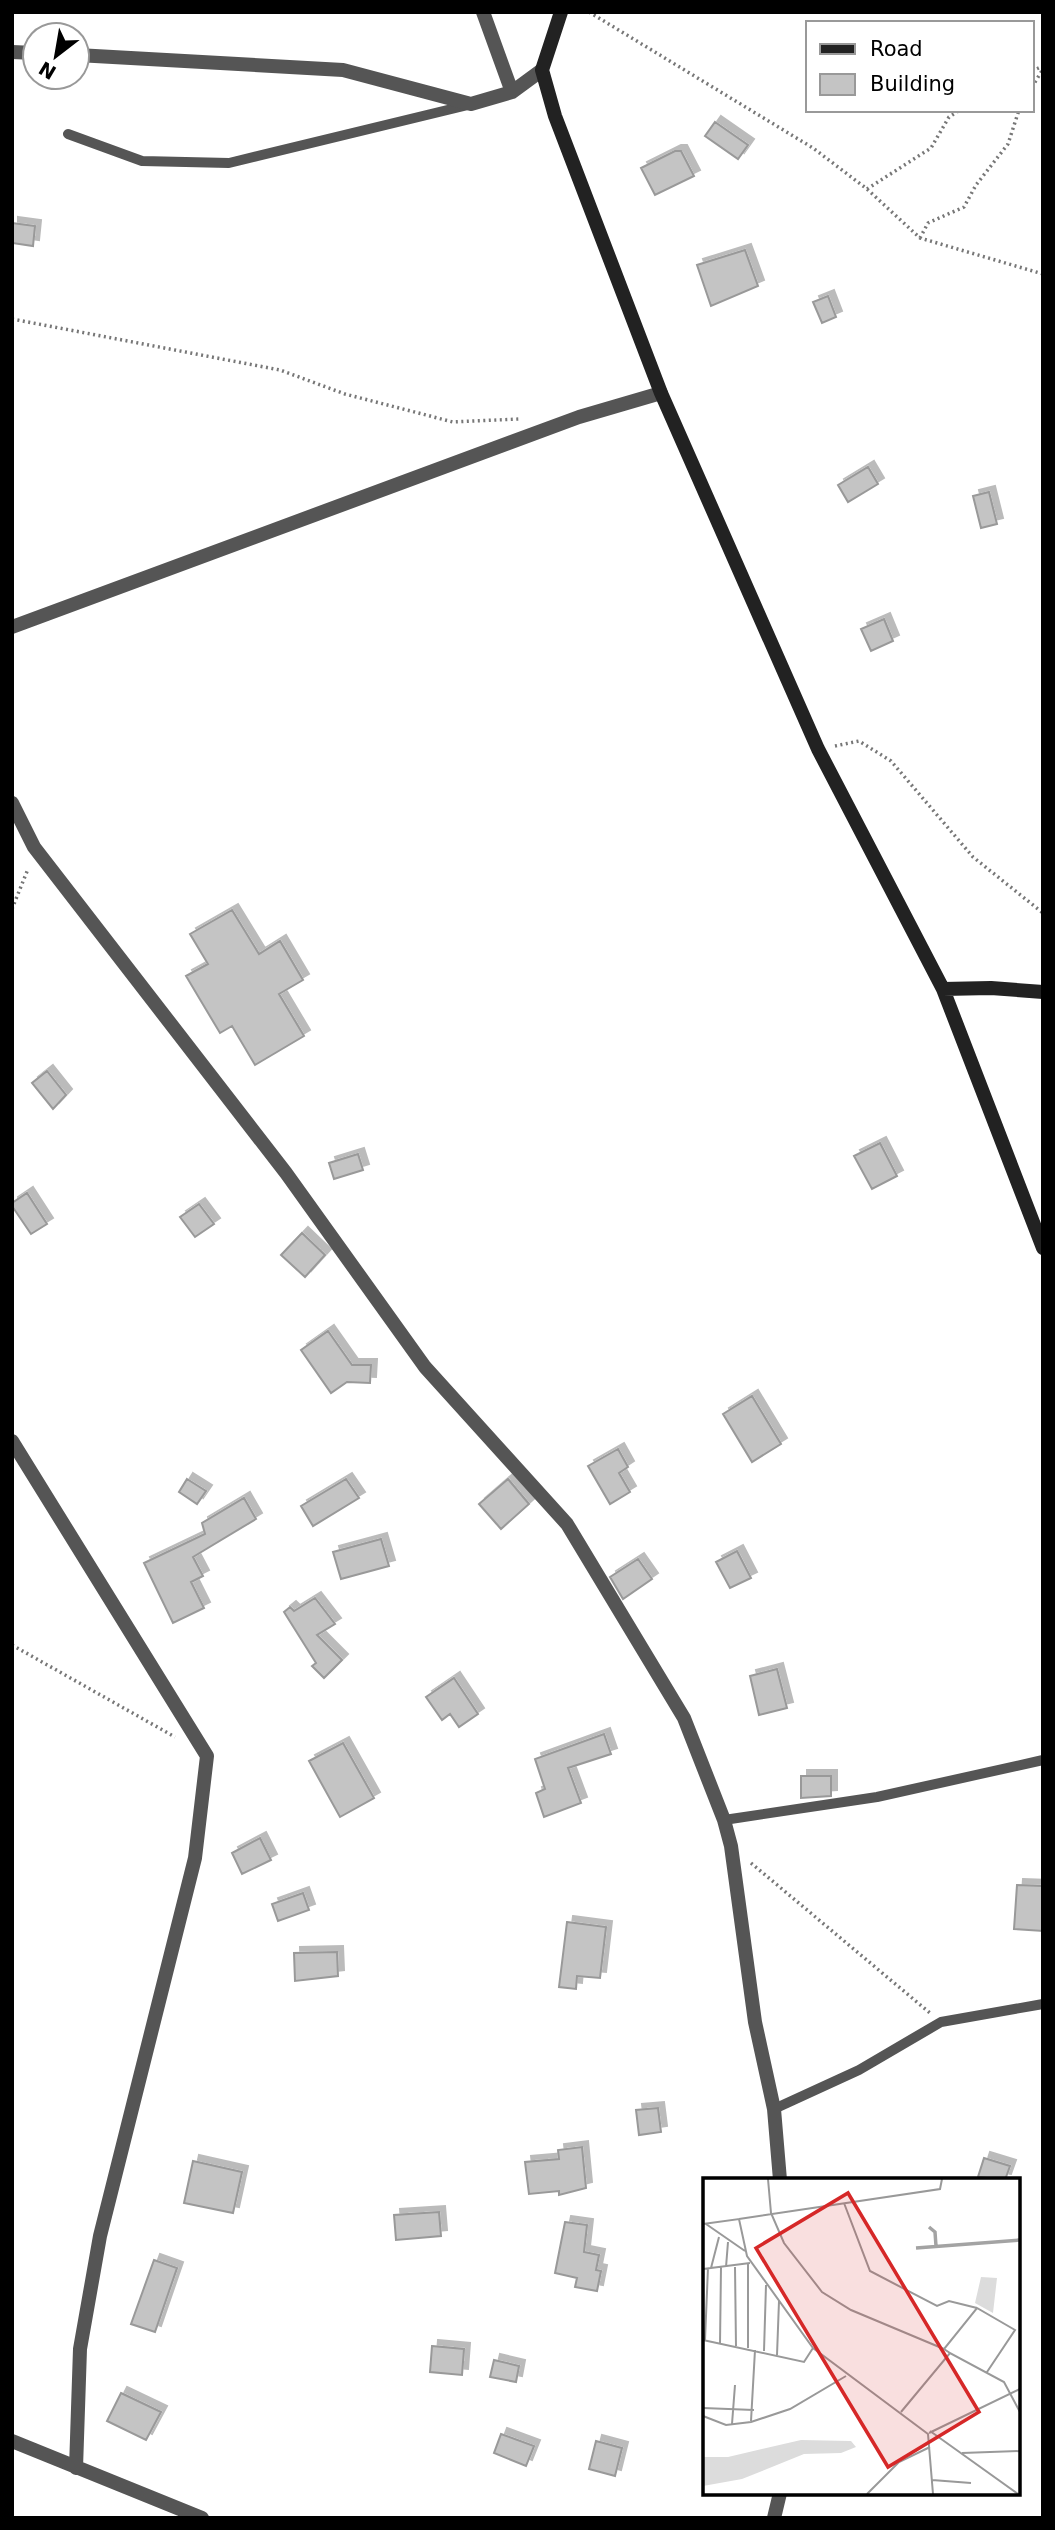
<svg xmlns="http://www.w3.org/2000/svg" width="1055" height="2530" font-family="'DejaVu Sans',sans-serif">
<defs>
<filter id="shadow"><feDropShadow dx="6" dy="-6" stdDeviation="0" flood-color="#0004"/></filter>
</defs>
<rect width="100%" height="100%" fill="#fff"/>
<!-- building -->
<path fill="#c4c4c4" stroke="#999" stroke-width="2" filter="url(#shadow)" d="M715,122L748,145L738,159L705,136Z
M675,151H681L694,176L655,195L641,168Z
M12,223L35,226L33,246L12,243Z
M745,250L758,286L711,306L697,265Z
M828,296L836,317L822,323L813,302Z
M868,467L878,484L848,502L838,485Z
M989,492L997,524L981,528L973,496Z
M884,619L893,641L871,651L861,629Z
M232,910L259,954L280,941L303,980L279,994L304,1036L255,1065L232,1026L220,1033L186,976L208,964L190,934Z
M47,1071L66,1095L53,1109L32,1083Z
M880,1143L897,1176L872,1189L854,1156Z
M358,1154L363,1170L334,1179L329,1163Z
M27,1193L47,1224L31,1234L12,1206V1203Z
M199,1204L214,1224L195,1237L180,1217Z
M302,1233L325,1255L305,1277L281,1255Z
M328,1331L352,1365H371L370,1383L347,1382L331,1393L301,1350Z
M752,1396L781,1444L752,1462L723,1414Z
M618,1449L628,1467L619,1473L630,1492L610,1504L588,1466Z
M187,1479L206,1491L197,1504L179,1492Z
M346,1479L359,1498L313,1526L301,1506Z
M508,1479L529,1504L501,1529L479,1504Z
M244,1498L256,1519L193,1557L203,1576L191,1582L204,1608L173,1623L144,1563L205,1534L202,1523Z
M381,1539L389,1566L341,1579L333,1552Z
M737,1551L751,1578L730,1588L716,1562Z
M638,1559L652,1579L623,1599L610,1577Z
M315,1598L335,1624L317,1635L342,1660L324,1678L312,1666L316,1663L284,1612L290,1607L294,1611Z
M777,1669L787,1708L759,1715L750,1676Z
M454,1678L478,1714L459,1727L450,1714L442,1720L426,1697Z
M604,1734L611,1754L568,1768L581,1803L544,1817L536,1793L545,1789L535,1759Z
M343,1743L374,1798L340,1817L309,1761Z
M801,1776H831V1796L801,1798Z
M260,1838L271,1860L242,1874L232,1853Z
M1017,1885L1043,1886V1931L1014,1929Z
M303,1893L309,1910L278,1921L272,1904Z
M567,1922L606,1927L600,1978L577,1976L576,1989L559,1987Z
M337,1952L338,1976L295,1981L294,1953Z
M658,2108L661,2132L639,2135L636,2110Z
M582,2147L586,2188L559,2195V2191L529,2194L525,2162L559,2159L558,2150Z
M984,2158L1010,2166L1005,2180L978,2177Z
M193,2161L242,2172L233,2213L184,2203Z
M439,2212L441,2236L396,2240L394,2215Z
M565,2222L587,2225L584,2252L599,2255L596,2270L601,2271L597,2291L575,2287L577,2278L555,2273Z
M154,2260L177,2268L155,2332L131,2324Z
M432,2346L464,2349L462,2375L430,2372Z
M494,2360L519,2366L516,2382L490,2377Z
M121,2393L161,2412L146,2440L107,2421Z
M501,2434L534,2446L526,2466L494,2453Z
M596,2441L622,2448L615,2476L589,2469Z"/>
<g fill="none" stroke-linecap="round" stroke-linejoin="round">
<!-- path -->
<path stroke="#777" stroke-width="3.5" stroke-dasharray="2 3.5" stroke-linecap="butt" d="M589,12L813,148L867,189L920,238L1043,274
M1032,71L1043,66
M1032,87L1043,69
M867,189L931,148L949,117L960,110
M920,238L928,223L964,207L976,185L1008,144L1019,110
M12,319L280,370L345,394L453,422L519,419
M835,746L859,741L891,761L973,857L1043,913
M12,909L28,869
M12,1645L175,1737
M751,1863L930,2013"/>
<!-- lane -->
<path stroke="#555" stroke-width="10" d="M68,134L142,161L229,163L468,105
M724,1820L877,1797L1043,1760
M774,2109L859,2070L941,2022L1043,2004"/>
<!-- street -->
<path stroke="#555" stroke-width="14" d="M483,12L512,92
M12,52L35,53
M77,55L343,70L471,104L512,92L542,70
M12,627L579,417L661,393
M12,803L34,847L286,1173L425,1367L567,1524L684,1718L724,1820L731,1846L755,2022L774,2109L780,2180
M12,1441L207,1756L195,1858L100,2236L80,2349L76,2468
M12,2441L202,2518
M774,2518L780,2493"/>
<!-- secondary -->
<path stroke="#222" stroke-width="14" d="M561,12L542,70L555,116L661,393L818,749L943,989L1043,1248
M943,989L991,988L1043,992"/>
</g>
<!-- overview -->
<g transform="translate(703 2178)">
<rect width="317" height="317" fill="#fff"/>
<path d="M278,99L294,100L290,135L272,125ZM98,262L148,263L153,269L138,275L101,276L39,301L0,308V279H25Z" fill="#dcdcdc"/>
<path fill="none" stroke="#a3a3a3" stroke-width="3.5" d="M226,49L232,54L233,68M213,70L317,62"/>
<path fill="none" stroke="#999" stroke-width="2" d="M65,1L68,35L81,65L119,114L148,132L241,171M141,25L167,93L234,128L246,123L274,130M36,41L237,11L239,1M0,46L36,41L44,78L110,170L225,256L230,316M3,46L42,73M45,86V170M23,89L25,64M32,89L33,168M8,90L16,59M0,91L47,85M0,162L101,184L110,170M2,162L5,90M17,166L18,89M61,173L63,107M247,175L241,171L274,130L312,152L284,194M74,177L76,123M0,230L51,232M198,234L247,175L301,204L317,234M0,238L23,247L48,244L87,231L143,198M48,243L52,172M29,246L32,207M227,253L315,316M226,255L317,211M259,275L317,273M229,302L268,305M164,316L196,284L227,269"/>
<path fill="#d62828" fill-opacity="0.15" stroke="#d62828" stroke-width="3.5" d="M145,15L276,234L185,289L53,70Z"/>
<rect width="317" height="317" fill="none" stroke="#000" stroke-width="3.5"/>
</g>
<!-- border -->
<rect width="1055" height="2530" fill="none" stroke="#000000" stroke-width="28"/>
<!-- legend -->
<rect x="806" y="21" width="228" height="91" fill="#ffffff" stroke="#999999" stroke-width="2"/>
<rect x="820" y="44" width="35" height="10" fill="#222222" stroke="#999999" stroke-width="2"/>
<text x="870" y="56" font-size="21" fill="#000000">Road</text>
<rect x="820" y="74" width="35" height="21" fill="#c4c4c4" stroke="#999999" stroke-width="2"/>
<text x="870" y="91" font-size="21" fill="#000000">Building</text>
<!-- north arrow -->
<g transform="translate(56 56) rotate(211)"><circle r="33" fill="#ffffff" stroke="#999999" stroke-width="2"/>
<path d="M0-5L12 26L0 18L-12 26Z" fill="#000000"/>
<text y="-10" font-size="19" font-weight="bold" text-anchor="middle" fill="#000000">N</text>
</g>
</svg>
